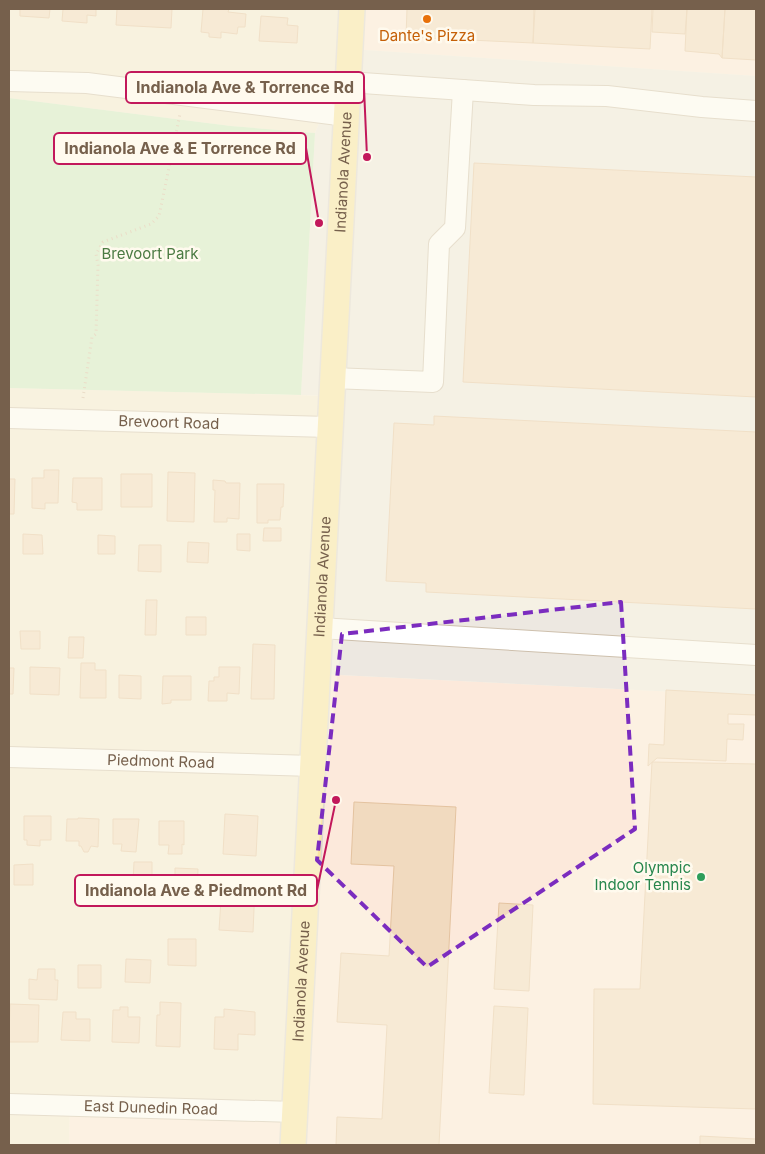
<svg xmlns="http://www.w3.org/2000/svg" width="765" height="1154" font-family="Inter,sans-serif">
<rect width="100%" height="100%" fill="#fcf7e7"/>
<!-- residential -->
<path fill="#f4ead6" d="M9,9H352L350,49L315,133L231,126L9,98Z
M9,388L334,396L296,1110L70,1106L69,1145H9Z"/>
<!-- commercial -->
<path fill="#fce9db" d="M352,9H756V76L350,49Z
M319,674L756,696V1145H69L70,1106L296,1109Z"/>
<!-- industrial -->
<path fill="#ede8e1" d="M350,49L756,76V696L319,674L334,396L301,395L315,133Z"/>
<!-- green -->
<path fill="#cfeac6" d="M9,98L231,126L315,133L301,395L9,388Z"/>
<!-- building -->
<path fill="#f1dabf" stroke="#e4c3a0" d="M20,9H50L49,18L20,16Z
M63,9H96V16L87,15V23L62,21Z
M117,9H172L171,28L116,25Z
M203,9H229L228,12L246,14L245,27H238L237,34L221,32V38L209,37V33L201,32Z
M407,9H534L533,43L406,37Z
M535,9H652L650,49L533,43Z
M653,9H687L685,34L652,32Z
M687,9H725L722,58L719,54L685,51Z
M725,9H756V60L722,58Z
M261,16L288,18L287,25L298,26L297,43L259,41Z
M474,163L756,177V397L463,382Z
M434,416L756,432V609L426,592V583L386,581L394,423L434,425Z
M44,470H59L58,503H45V509L32,508V478H44Z
M168,472L195,473L194,522L167,521Z
M121,474H152V507H121Z
M73,478H102V510H77V503L72,502Z
M9,479H15L14,514H9Z
M213,480L225,481L226,483H240L239,519L227,518V522H214L215,490H213Z
M257,484H284L283,507H281L280,520H268V523H257Z
M264,528H281V541H263Z
M23,534L42,535L43,554H23Z
M237,534H250V551L237,550Z
M98,535L115,536V554H98Z
M188,542L209,543L208,563L187,562Z
M139,545H161V572L138,571Z
M146,600H157L156,635H145Z
M186,617H206V635H186Z
M20,631H40V649H21Z
M69,637H84L83,658H68Z
M253,644L275,645L274,699H251Z
M81,663H95V670H106V698H80Z
M30,667L60,668L59,695L30,694Z
M219,667H240L239,694L227,693V701H208L209,681H214V677H219Z
M9,668H14L13,694H9Z
M119,675L141,676V699L119,698Z
M163,676H191V700H171V703L162,704Z
M666,690L756,695V715L728,714V724H744L743,740L727,739L726,761L657,758L648,766L649,744L664,745Z
M652,762L756,764V1109L593,1104L594,989H640Z
M354,802L456,807L439,1145H336L337,1117L382,1119L387,1025L337,1022L341,953L389,956L394,866L351,864Z
M225,814L258,816L256,856L223,854Z
M24,816H51V840H40V846L27,845V840H24Z
M78,818L99,819L98,847L91,846L88,852H84L81,846H79V841H66L67,819H78Z
M113,819H139L136,852L121,851L122,844H113Z
M159,821H184V845L182,844V854H168L169,845H159Z
M134,862H152V883L133,882Z
M33,864V885H14V865Z
M175,868L198,869L197,893L175,892Z
M222,885L255,886L253,932L219,930Z
M499,903L533,905L529,991L494,989Z
M168,939H196V966L168,965Z
M126,959L151,960L150,983L125,982Z
M78,965H101V988H78Z
M38,969H55V980H58L57,1000L29,999V979L37,980Z
M160,1002L181,1003L180,1047L156,1046L157,1015H160Z
M10,1004L39,1005L38,1042H9Z
M494,1006L528,1008L524,1095L489,1093Z
M120,1007H128V1017H140L139,1043L112,1042L113,1010H120Z
M224,1009L255,1012V1035L238,1034V1050L214,1049L215,1017H224Z
M63,1012H76V1019H90V1041L61,1040Z
M700,1136L756,1139V1145H700Z"/>
<g fill="none" stroke-linecap="round" stroke-linejoin="round">
<defs>
<g id="minor">
<path d="M9,81L87,83L346,116"/>
<path d="M348,82L534,95L607,96L702,107L756,111"/>
<path d="M332,378L433,382L439,244L455,228L463,90"/>
<path id="s1" d="M9,418L329,427"/>
<path d="M320,628L756,655"/>
<path id="s2" d="M9,757L313,766"/>
<path id="s3" d="M9,1104L295,1112"/>
</g>
<g id="major">
<path id="s4" d="M293,1145L352,9"/>
</g>
</defs>
<!-- minor casing -->
<use href="#minor" stroke="#cec0ad" stroke-width="22"/>
<!-- major casing -->
<use href="#major" stroke="#dbd6d0" stroke-width="28"/>
<!-- path -->
<path stroke="#d6bda2" stroke-width="3" stroke-dasharray="1 4" stroke-linecap="butt" d="M83,398L92,337L96,334L98,265L96,254L103,242L151,224L159,216L180,114"/>
<!-- minor -->
<use href="#minor" stroke="#fff" stroke-width="20"/>
<!-- major -->
<use href="#major" stroke="#f9e4a1" stroke-width="25"/>
</g>
<!-- marked area -->
<path d="M0 0H765V1154H0ZM621,602L635,829L427,967L317,860L342,634Z" fill="#fcf7e7" fill-opacity=".55" fill-rule="evenodd"/>
<path fill="none" stroke="#7b2cbf" stroke-width="4" stroke-dasharray="10 6" stroke-linejoin="round" d="M621,602L635,829L427,967L317,860L342,634Z"/>
<!-- markers -->
<circle fill="#e8710a" stroke="#fffaee" stroke-width="2" cx="427" cy="19" r="5"/>
<circle fill="#2e9e5b" stroke="#fffaee" stroke-width="2" cx="701" cy="877" r="5"/>
<g text-anchor="middle" stroke-width="5" stroke-linejoin="round" paint-order="stroke">
<!-- food labels -->
<g font-size="15" fill="#c56008" stroke="#fffaee">
<text x="427" y="41">Dante's Pizza</text>
</g>
<!-- street labels -->
<g font-size="15" fill="#76604c" stroke="#fffaee">
<text dy="5" stroke="none"><textPath href="#s4" startOffset="974">Indianola Avenue</textPath></text>
<text dy="5" stroke="none"><textPath href="#s1" startOffset="160">Brevoort Road</textPath></text>
<text dy="5" stroke="none"><textPath href="#s4" startOffset="569">Indianola Avenue</textPath></text>
<text dy="5" stroke="none"><textPath href="#s2" startOffset="152">Piedmont Road</textPath></text>
<text dy="5" stroke="none"><textPath href="#s4" startOffset="164">Indianola Avenue</textPath></text>
<text dy="5" stroke="none"><textPath href="#s3" startOffset="142">East Dunedin Road</textPath></text>
</g>
<!-- park labels -->
<g font-size="15" fill="#4c7b43" stroke="#fffaee">
<text x="150" y="259">Brevoort Park</text>
</g>
<!-- leisure labels -->
<g font-size="15" fill="#27864d" stroke="#fffaee" text-anchor="end">
<text x="691" y="873">Olympic<tspan x="691" dy="17">Indoor Tennis</tspan></text>
</g>
</g>
<!-- callouts -->
<path fill="none" stroke="#c2185b" stroke-width="2" d="M367 157L364 88M319 223L306 148M336 800L317 890"/>
<g fill="#c2185b" stroke="#fffaee" stroke-width="2">
<circle cx="367" cy="157" r="5"/>
<circle cx="319" cy="223" r="5"/>
<circle cx="336" cy="800" r="5"/>
</g>
<g fill="#fffaee" stroke="#c2185b" stroke-width="2">
<rect x="126" y="72" width="238" height="31" rx="5"/>
<rect x="54" y="133" width="252" height="31" rx="5"/>
<rect x="75" y="875" width="242" height="31" rx="5"/>
</g>
<g font-size="16" text-anchor="middle" font-weight="bold" fill="#76604c">
<text x="245" y="93">Indianola Ave &amp; Torrence Rd</text>
<text x="180" y="154">Indianola Ave &amp; E Torrence Rd</text>
<text x="196" y="896">Indianola Ave &amp; Piedmont Rd</text>
</g>
<!-- border -->
<rect width="765" height="1154" fill="none" stroke="#76604c" stroke-width="20"/>
</svg>
